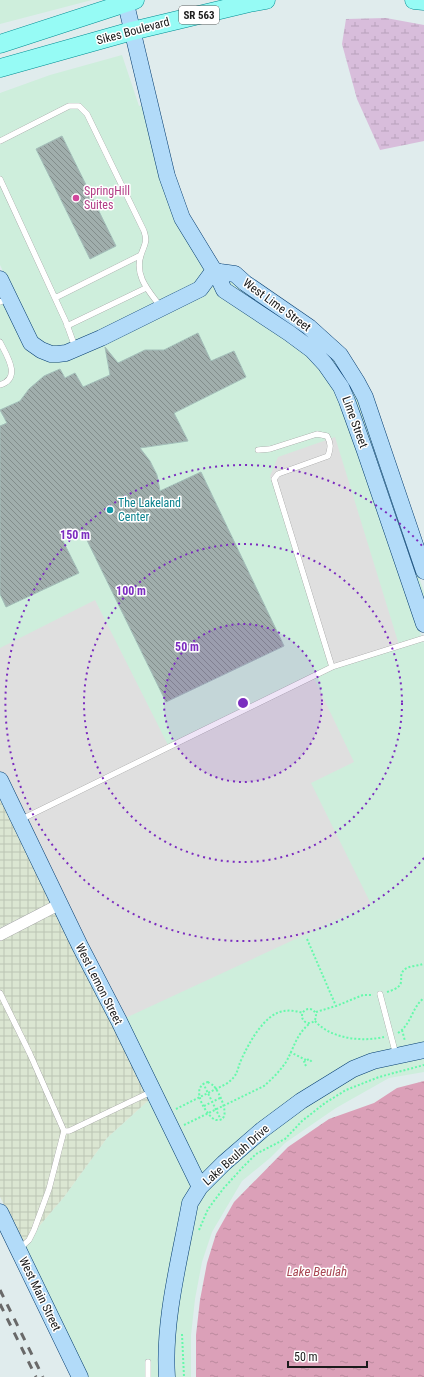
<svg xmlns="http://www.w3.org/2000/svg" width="424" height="1377" font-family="'Roboto Condensed',sans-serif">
<defs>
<pattern id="industrial-grid" width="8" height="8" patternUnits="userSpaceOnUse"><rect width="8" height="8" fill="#dbe6d2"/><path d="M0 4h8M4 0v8" fill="none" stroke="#bbc5b4"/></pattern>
<pattern id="wetland-marsh" width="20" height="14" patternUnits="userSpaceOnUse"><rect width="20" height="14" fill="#d8bddb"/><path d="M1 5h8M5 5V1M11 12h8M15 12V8" fill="none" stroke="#b9a2bb"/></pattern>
<pattern id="water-ripples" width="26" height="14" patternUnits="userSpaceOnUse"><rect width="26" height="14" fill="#dba0b8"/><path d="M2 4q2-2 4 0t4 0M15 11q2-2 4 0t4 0" fill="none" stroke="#bb899e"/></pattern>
<pattern id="building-back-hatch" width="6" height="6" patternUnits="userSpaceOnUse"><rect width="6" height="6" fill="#a0aeac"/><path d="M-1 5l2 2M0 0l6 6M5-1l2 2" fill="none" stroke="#828d8b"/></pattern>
</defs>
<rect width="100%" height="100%" fill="#e0eced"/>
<!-- commercial -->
<path fill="#ceeedc" d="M0,0H92L0,24Z
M122,55L139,106L143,105L207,270L200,280L64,348L53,349L36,339L0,265V93L50,75Z
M226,279H232L305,331L330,354L341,368L359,398L424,592V605L352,395L229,287Z
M213,281L307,354L336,390L359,453L424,644V1044L371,1056L202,1177L0,767V293L48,359Z
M424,1055V1072L389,1078L336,1108L285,1143L270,1158L242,1181L212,1232L202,1262L195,1299L191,1335V1377H174L175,1316L195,1205L204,1191L266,1134L356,1074Z
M150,1099L192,1186L161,1377H88L24,1244L64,1197L107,1138Z"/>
<!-- industrial -->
<path fill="url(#industrial-grid)" d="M0,793L52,902L0,928Z
M57,912L150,1099L107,1138L64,1197L24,1244L0,1197V941Z"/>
<!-- wetland -->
<path fill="url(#wetland-marsh)" d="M386,18L424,25V141L380,150L357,99L342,44L346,19Z"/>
<!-- parking -->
<path fill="#dfdfdf" d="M335,437L399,645L332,667L270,476L278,457Z
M95,600L169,747L313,676L354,762L311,783L371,904L119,1021L0,779V648Z"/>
<!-- water -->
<path fill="url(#water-ripples)" d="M424,1081V1377H196V1335L200,1300L207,1263L216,1234L234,1202L288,1147L329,1119L374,1103L397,1088Z"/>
<!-- building -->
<path fill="url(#building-back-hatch)" stroke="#a3beb9" d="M62,136L116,246L90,259L36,149Z
M198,333L211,361L234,351L246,377L174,413L188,441L140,448L150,461L157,475L160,491L201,472L284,646L166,702L82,530L62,539L79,573L6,607L0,594V426L7,423L0,410L20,401L29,389L44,376L60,369L65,378L75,373L83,387L110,375L105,347L118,363L145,350H164Z"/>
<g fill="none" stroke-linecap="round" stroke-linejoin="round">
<defs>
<path id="lane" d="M0,141L69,106H79L87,114L144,231C148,243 144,245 141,255C134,276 149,291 160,306
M0,179L66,322L75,347
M55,298L141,255
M0,302L9,298
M67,326L146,288
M0,342C7,356 22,378 0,385
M258,450L270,449L317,434L327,436C331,443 331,448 328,456L278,474L274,479L332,667
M20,820L332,667L424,638
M0,993L30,1054L64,1131L49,1189L34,1230L29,1240L19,1249
M380,994L396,1055
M64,1131H69L153,1091
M148,1377V1362"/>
<path id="street" d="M0,935L60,904"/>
<path id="secondary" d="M125,0L167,176L182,218L218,277L224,290L289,333L312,350L325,364L341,387L347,401L365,451L424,624
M214,270L220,272L235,274L245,283L309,327L340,355L357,382L365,397L424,571
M0,279L31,343L41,350L51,354H58L66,353L101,338L200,289L214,270
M0,780L80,946L119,1021L200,1187
M0,1212L80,1377
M167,1377C163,1321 180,1258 190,1203L200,1187L224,1163L262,1130L301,1101L353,1069L373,1061L424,1050"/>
<path id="primary" d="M414,0L424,1
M0,44L135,0
M0,68L132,31L249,3L266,0"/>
</defs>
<!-- lane casing -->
<use href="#lane" stroke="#959595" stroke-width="6"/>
<!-- street casing -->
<use href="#street" stroke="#959595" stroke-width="12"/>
<!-- secondary casing -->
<use href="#secondary" stroke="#053c6f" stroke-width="17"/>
<!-- primary casing -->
<use href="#primary" stroke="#008c92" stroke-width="19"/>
<!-- path -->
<path stroke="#65f9ab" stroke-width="2" stroke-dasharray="2 2" stroke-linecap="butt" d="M307,939L336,1006
M387,992C410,985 396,978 404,970C408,966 417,966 423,964
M302 1016a7 7 0 1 1 14 0a7 7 0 1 1-14 0Z
M316,1012L336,1006L363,995H373
M315,1021C331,1039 362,1042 384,1037
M402,1030L405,1041
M398,1033C411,1025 412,1007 424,998
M290,1052L306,1060
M306,1066L304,1062L309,1059L312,1062
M208,1082C209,1083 212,1085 213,1085C219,1091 234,1122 216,1120C209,1119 187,1087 208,1082Z
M203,1083L221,1120
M204,1106L220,1098
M176,1109L226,1084C239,1075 236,1071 242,1058C249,1043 265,1013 284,1011C290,1010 297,1011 303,1013
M184,1125L264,1086C272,1079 280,1071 286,1062C294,1048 296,1035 309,1024
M199,1230L208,1209L223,1189L243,1167L256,1154L285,1139L302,1121L325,1103L346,1090L379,1077L424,1065
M182,1334L184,1377"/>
<!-- lane -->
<use href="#lane" stroke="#fff" stroke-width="5.5"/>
<!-- street -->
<use href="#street" stroke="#fff" stroke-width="11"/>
<!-- secondary -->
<use href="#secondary" stroke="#b2dbf9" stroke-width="16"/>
<!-- primary -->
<use href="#primary" stroke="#96fbf5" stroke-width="18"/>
<!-- rail -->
<path stroke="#696969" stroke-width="3" stroke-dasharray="8 8" stroke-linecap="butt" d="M0,1290L43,1377
M0,1304L36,1377"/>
</g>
<!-- distance rings -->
<circle cx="243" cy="703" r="79" fill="#7b2cbf" fill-opacity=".12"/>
<g fill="none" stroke="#7b2cbf" stroke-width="2" stroke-dasharray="2 4">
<circle cx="243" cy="703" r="79"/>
<circle cx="243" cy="703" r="159"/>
<path d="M424 858A238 238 0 1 1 424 548"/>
</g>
<!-- markers -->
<circle fill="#d1479c" stroke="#fff" stroke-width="1.5" cx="76" cy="198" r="4"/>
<circle fill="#0f9aa8" stroke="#fff" stroke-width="1.5" cx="110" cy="510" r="4"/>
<g text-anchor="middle" stroke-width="3" stroke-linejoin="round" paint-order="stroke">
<!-- shield labels -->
<rect fill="#fff" stroke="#5f5f5f" stroke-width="1" x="179" y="6" width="40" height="18" rx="3"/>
<g font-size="11" font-weight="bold" fill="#1b1b1b">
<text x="199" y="19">SR 563</text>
</g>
<!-- street labels -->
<g font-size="12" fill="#1b1b1b" stroke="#fff">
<text transform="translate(133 31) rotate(-15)" y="4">Sikes Boulevard</text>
<text transform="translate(277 305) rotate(36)" y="4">West Lime Street</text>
<text transform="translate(355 422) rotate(70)" y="4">Lime Street</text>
<text transform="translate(99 984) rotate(63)" y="4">West Lemon Street</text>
<text transform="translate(236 1155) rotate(-42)" y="4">Lake Beulah Drive</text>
<text transform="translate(40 1294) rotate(64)" y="4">West Main Street</text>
</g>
<!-- hotel labels -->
<g font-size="12" fill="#b23c85" stroke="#fff" text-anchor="start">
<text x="84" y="195">SpringHill<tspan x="84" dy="14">Suites</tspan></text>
</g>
<!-- culture labels -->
<g font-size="12" fill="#0d838f" stroke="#fff" text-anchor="start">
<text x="118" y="507">The Lakeland<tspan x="118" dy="14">Center</tspan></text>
</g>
<!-- water labels -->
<g font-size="13" font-style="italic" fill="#a94855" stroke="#fff">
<text x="317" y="1276">Lake Beulah</text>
</g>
</g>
<circle cx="243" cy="703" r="6" fill="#7b2cbf" stroke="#fff" stroke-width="2"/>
<g font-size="12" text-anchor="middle" font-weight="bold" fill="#7b2cbf" stroke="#fff" stroke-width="3" stroke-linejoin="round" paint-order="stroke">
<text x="75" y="539">150 m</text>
<text x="131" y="595">100 m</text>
<text x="187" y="651">50 m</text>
</g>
<!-- scale -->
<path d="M288 1361v6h79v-6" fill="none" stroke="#1b1b1b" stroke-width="2"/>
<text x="294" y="1361" font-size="12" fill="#1b1b1b" stroke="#ffffff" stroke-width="3" paint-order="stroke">50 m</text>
</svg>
